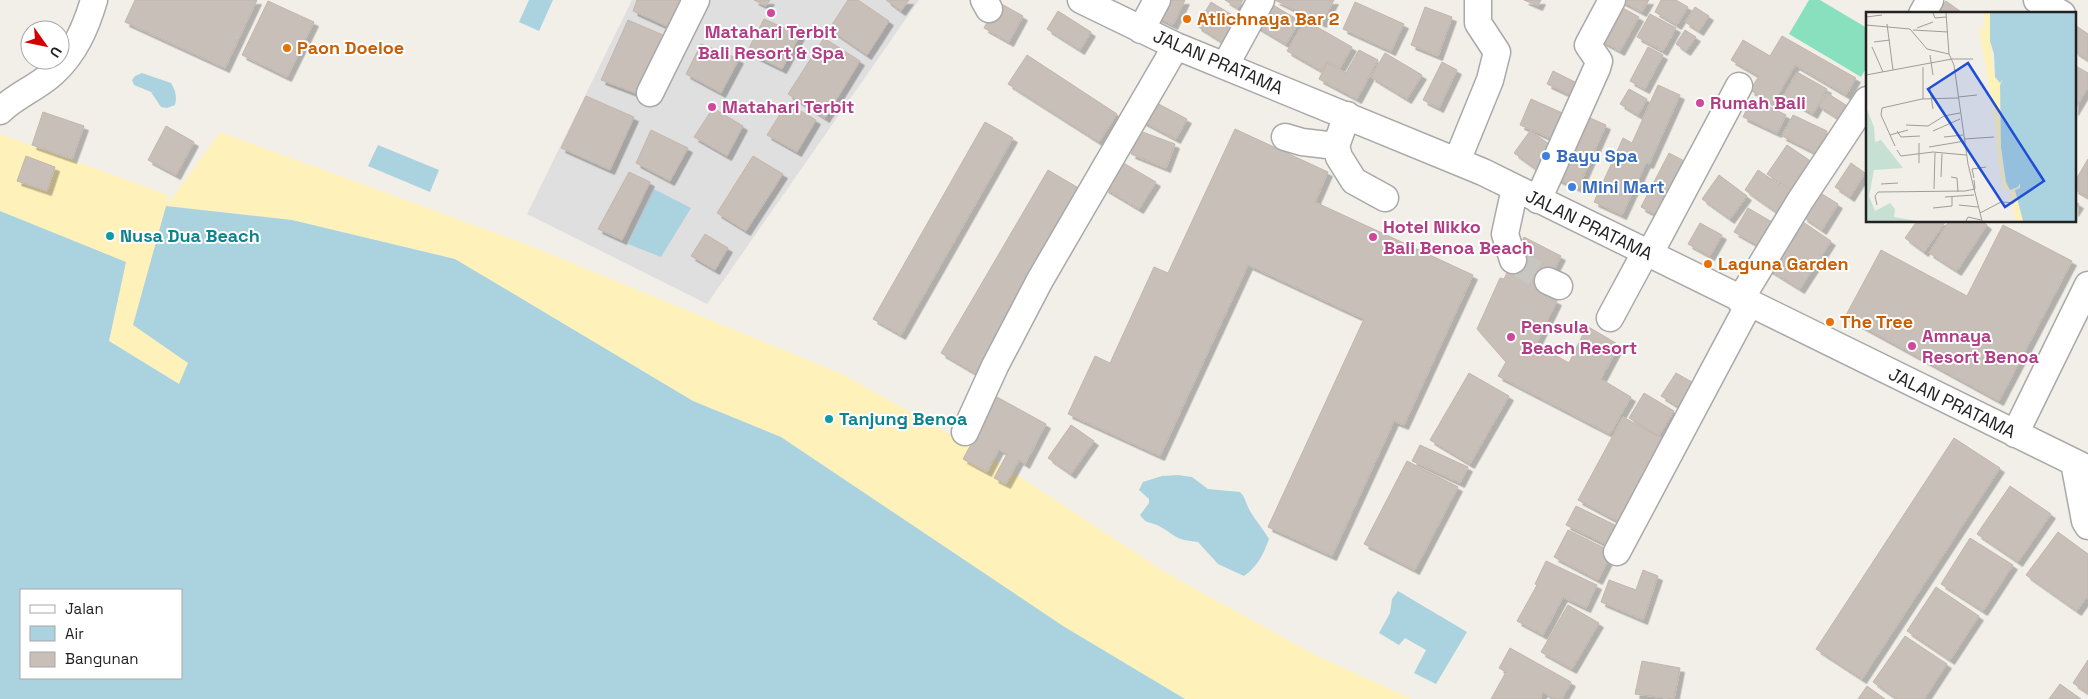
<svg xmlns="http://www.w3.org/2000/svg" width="2088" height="699" font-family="'Space Grotesk',sans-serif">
<defs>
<filter id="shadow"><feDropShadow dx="4.5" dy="4.5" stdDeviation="0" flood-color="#0004"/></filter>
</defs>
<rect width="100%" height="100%" fill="#f2efe9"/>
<!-- residential -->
<path fill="#e0dfdf" d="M632,0H919L707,304L527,214Z"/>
<!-- sand -->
<path fill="#fff1ba" d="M220,132L523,243L844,375L985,454L1168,574L1319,657L1412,699H1185L1063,626L781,437L693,401L455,259L292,220L166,206L188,363L180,384L109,341L125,262L0,211V134L168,195L167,205Z"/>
<!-- pitch -->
<path fill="#88e0be" d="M1809,0H1820L1867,28V67L1861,77L1789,34Z"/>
<!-- water -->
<path fill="#aad3df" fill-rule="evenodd" d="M529,0H553L539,31L519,22Z
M142,73L171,83C176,91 177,97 175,105L167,108L161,107L151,92L134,85L132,80L135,76Z
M378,145L439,170L430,192L368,166Z
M654,189L691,208L661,257L628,244Z
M166,206L292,220L455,259L693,401L781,437L1063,626L1185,699H0V211L126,262L109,341L179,384L188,363L133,325ZM21,590H181V678H21Z
M1178,475L1192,477L1208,489L1240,492C1246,498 1246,504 1250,511C1256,521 1263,529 1269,539C1263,555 1258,566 1244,576L1218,564L1198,542C1174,540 1176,535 1157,525C1149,522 1145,523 1140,515L1149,503V499L1139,490L1143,482L1162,476Z
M1398,591L1467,632L1436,684L1414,673L1426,650L1405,638L1399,645L1379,633L1390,613L1392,599Z"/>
<!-- building -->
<path fill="#c7bfb8" stroke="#c4b6ab" filter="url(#shadow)" d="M135,0H257L225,68L125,22Z
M637,0H689L675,30L633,11Z
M754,0H770L766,6Z
M848,0H858L889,21L867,55L829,29Z
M886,0H909L901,11Z
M1162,0H1185L1173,25L1154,16Z
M1225,0H1243L1238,8Z
M1275,0H1334L1322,23Z
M1524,0H1541L1538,6Z
M1619,0H1649L1642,12Z
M1661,0H1676L1688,7L1677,25L1655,12Z
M268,1L314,22L287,77L242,55Z
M1946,1L1964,14H1937Z
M998,2L1023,16L1009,42L984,28Z
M1211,2L1242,21L1227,45L1197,26Z
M1268,2L1300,21L1286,44L1254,25Z
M1355,2L1404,24L1391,51L1343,29Z
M1616,4L1639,17L1620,51L1596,38Z
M1425,7L1452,17L1438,56L1411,45Z
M1695,7L1709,16L1699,31L1685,22Z
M1058,11L1091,32L1080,50L1047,29Z
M1650,14L1676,28L1663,51L1637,37Z
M764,19L800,35L782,69L747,52Z
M628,20L670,38L646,97L601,80Z
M1305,20L1352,47L1340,68L1327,61L1322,71L1287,51Z
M2075,25L2088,34V60L2074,51Z
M1685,30L1696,37L1686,51L1676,44Z
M1782,36L1856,78L1846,95L1795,65L1773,104L1750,90L1759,76L1731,60L1743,40L1770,56Z
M824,38L860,61L825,118L788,94Z
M701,44L739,59L721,93L686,74Z
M1648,47L1663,55L1645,89L1630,81Z
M1359,50L1378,60L1357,99L1319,79L1327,63L1346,73Z
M1385,53L1422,75L1407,99L1371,77Z
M1027,55L1117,114L1099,142L1008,84Z
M1442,62L1457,70L1439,108L1423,100Z
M2074,65L2088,73V87L2074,111Z
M1553,71L1585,87L1579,99L1547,84Z
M1797,72L1827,89L1813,114L1783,97Z
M1658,85L1680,95L1649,164L1646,163L1622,215L1594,202L1623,138L1632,143Z
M1629,89L1647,99L1638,115L1620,104Z
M1827,93L1849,107L1841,120L1819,106Z
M586,96L634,117L610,170L561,148Z
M1752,98L1786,115L1777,133L1743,117Z
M1531,99L1567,115L1555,140L1520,125Z
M1151,100L1187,119L1176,139L1140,120Z
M787,103L816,120L797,152L767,135Z
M713,108L743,126L727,156L694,137Z
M43,112L84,126L72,159L32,145Z
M1581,114L1606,125L1578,188L1553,177Z
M1793,115L1827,131L1816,153L1782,136Z
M985,122L1013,138L901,335L873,319Z
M166,126L194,142L176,175L148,160Z
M1235,129L1328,172L1315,202L1473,275L1404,425L1394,421L1332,556L1268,527L1364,319L1248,265L1160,456L1068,414L1095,356L1110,363L1154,267L1168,273Z
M651,130L688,148L670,181L636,163Z
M1140,131L1175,144L1166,168L1131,154Z
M1530,131L1555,148L1539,171L1514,153Z
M1787,145L1812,162L1792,191L1767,174Z
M1669,153L1692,165L1664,219L1641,207Z
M26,156L55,167L47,191L17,181Z
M753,156L783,174L746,231L717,213Z
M2088,159V197L2074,189V183Z
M1120,161L1156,182L1139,209L1104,188Z
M1851,163L1865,173L1850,197L1835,187Z
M1048,170L1082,190L975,373L941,353Z
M1758,170L1796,196L1782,216L1745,190Z
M629,172L650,182L622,240L598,229Z
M1719,175L1747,196L1730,219L1702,199Z
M1819,192L1838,204L1822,230L1803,217Z
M2074,201L2079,204L2074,212Z
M1748,208L1772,222L1759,246L1734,232Z
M1800,220L1831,241L1800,289L1768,269Z
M1917,221H1946L1924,252L1905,238Z
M1949,221H1982L1987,225L1957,271L1929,253Z
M1700,223L1722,235L1710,256L1688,244Z
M2003,225L2072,261L1999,401L1845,317L1881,250L1967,296Z
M705,234L728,248L715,270L691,256Z
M1524,237L1561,256L1542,293L1557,301L1536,344L1569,363L1587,326L1619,345L1601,379L1631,397L1610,434L1498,376L1506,362L1477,329L1500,278L1504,279Z
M1469,373L1509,396L1470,464L1430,440Z
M1676,373L1699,386L1684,410L1661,396Z
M1644,393L1674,411L1659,436L1629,418Z
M997,397L1046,424L1025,464L1019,460L1006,484L994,478L1007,454L999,449L987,472L963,459Z
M1623,417L1667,441L1623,524L1578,500Z
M1071,425L1094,441L1071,474L1048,458Z
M1954,438L2000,468L1862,679L1816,649Z
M1420,445L1468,467L1460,483L1412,461Z
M1407,461L1458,487L1415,570L1364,544Z
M2010,486L2051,514L2018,562L1977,534Z
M1576,506L1621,528L1611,547L1566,525Z
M1568,530L1612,552L1598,580L1554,557Z
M2058,532L2088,554V600L2086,598L2077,611L2026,575Z
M1970,538L2013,565L1983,611L1941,584Z
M1546,561L1597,585L1586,608L1563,597L1543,635L1517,621L1537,585L1535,584Z
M1643,570L1658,576L1643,620L1601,602L1609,580L1636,590Z
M1936,587L1979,616L1950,660L1907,631Z
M1568,605L1599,623L1572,669L1541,652Z
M1905,636L1947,664L1924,699H1897L1873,682Z
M1510,648L1571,682L1562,699H1555L1543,692L1540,699H1491L1506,672L1499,668Z
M2088,660V693L2073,683Z
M1642,661L1680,668L1674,699L1635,694Z
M2060,684L2081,699H2049Z
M1867,686L1885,699H1858Z"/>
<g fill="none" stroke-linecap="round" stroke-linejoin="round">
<!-- minor-tunnel -->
<path stroke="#c8c6c1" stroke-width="26" stroke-dasharray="26 13" stroke-linecap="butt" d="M1513,260L1548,281"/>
<defs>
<path id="minor" d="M984,0L989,9
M1081,0L1176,46L1483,172L2088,469
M2037,0L2062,14
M1922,14L1930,0
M1141,30L1157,0
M1225,66L1261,0
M650,93L696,0
M0,111C16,95 37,88 53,73C75,53 86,27 94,0
M1347,115L1336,146L1339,157L1354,181L1385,198
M1285,137L1302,142L1336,146
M1457,161L1490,80L1497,52L1478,23V0
M1538,200L1597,68L1599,61L1588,45L1612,0
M1649,255L1739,86
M1513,260L1505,234L1515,188
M1548,281L1559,286
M1740,300L1800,201L1867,100
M1610,318L1645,253
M965,432L995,366L1040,280L1176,46
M2015,434L2088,285
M2074,462L2085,521L2088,526
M1617,552L1749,304"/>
</defs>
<!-- minor casing -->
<use href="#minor" stroke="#a9a9a9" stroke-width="29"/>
<!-- minor -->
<use href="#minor" stroke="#fff" stroke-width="26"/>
</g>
<!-- markers -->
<g fill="#d1479c" stroke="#fff" stroke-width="2">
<circle cx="771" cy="13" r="5"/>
<circle cx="1700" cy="103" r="5"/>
<circle cx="712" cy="107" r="5"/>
<circle cx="1373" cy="237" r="5"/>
<circle cx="1511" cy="337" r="5"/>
<circle cx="1912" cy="346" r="5"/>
</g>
<g fill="#e8710a" stroke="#fff" stroke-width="2">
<circle cx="1187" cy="19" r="5"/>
<circle cx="287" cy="48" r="5"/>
<circle cx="1708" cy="264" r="5"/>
<circle cx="1830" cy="322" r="5"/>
</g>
<g fill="#3f7fe0" stroke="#fff" stroke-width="2">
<circle cx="1546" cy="156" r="5"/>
<circle cx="1572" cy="187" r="5"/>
</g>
<g fill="#0f9aa8" stroke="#fff" stroke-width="2">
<circle cx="110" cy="236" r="5"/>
<circle cx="829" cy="419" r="5"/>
</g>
<g text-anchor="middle" stroke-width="4" stroke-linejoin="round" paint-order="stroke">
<!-- food labels -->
<g font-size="18" font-weight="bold" fill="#c56008" stroke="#fff" text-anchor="start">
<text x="1197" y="25">Atlichnaya Bar 2</text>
<text x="297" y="54">Paon Doeloe</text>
<text x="1718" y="270">Laguna Garden</text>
<text x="1840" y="328">The Tree</text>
</g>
<!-- hotel labels -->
<g font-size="18" font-weight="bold" fill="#b23c85" stroke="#fff" text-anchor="start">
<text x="771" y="38" text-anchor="middle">Matahari Terbit<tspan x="771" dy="21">Bali Resort &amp; Spa</tspan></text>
<text x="1710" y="109">Rumah Bali</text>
<text x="722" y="113">Matahari Terbit</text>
<text x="1383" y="233">Hotel Nikko<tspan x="1383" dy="21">Bali Benoa Beach</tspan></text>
<text x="1521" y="333">Pensula<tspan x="1521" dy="21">Beach Resort</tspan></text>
<text x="1922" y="342">Amnaya<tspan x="1922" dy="21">Resort Benoa</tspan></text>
</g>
<!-- street labels -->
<g font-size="18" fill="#222" stroke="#fff">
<text transform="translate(1218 62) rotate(23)" y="6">JALAN PRATAMA</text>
<text transform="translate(1589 225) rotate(26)" y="6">JALAN PRATAMA</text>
<text transform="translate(1952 403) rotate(26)" y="6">JALAN PRATAMA</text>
</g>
<!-- shop labels -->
<g font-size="18" font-weight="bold" fill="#366cbe" stroke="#fff" text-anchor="start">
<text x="1556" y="162">Bayu Spa</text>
<text x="1582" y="193">Mini Mart</text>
</g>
<!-- culture labels -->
<g font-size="18" font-weight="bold" fill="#0d838f" stroke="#fff" text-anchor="start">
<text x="120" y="242">Nusa Dua Beach</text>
<text x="839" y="425">Tanjung Benoa</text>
</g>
</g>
<!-- overview -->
<g transform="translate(1866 12)">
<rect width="210" height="210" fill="#f2efe9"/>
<path d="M0,95L8,115L9,130L15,128L37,156L8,158L3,184L9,199L24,191L29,197L28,205L50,209H0Z" fill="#c6e0d4"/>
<path d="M117,1H124V29L129,65L138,67L134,73L137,160L154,171V176L149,178L157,209H150L144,178H138L133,156L127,96L113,17L119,15Z" fill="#fff1ba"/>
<path d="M124,1H210V209H157L149,178L154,176V171L152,175L144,178L140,170L135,135L134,73L137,67L134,71L129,65L128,42L124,29Z" fill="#aad3df"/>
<path fill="none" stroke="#9f9d99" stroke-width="1" d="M67,1L69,6L80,5M80,1L83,42L88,53L102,152L116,209M0,5L16,3M21,12L27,58M0,13L44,17L61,37L83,42M51,16L67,10M47,18L82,20M8,30L24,28M6,35L17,60M64,43L67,63M57,55V87M0,63L86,47H107M64,77L67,97M92,85L111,83M40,113L62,114L78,104L94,101M31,119L35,125L54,124M67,119L94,107M24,123L42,118M78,125L97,123M98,127L128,125M29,134L15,103L16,96L56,87L92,86M63,135L99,129M31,138L35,144L67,140L100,143M53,151V131M75,165L76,142M85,165L91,166L92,180M108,166L106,157L120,155M15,172L32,171M68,177L69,141M79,185L108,183M11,193L9,184L12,180L99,179L109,177L108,168M93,193L112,195M67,196L86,194V185M114,201L135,190L148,191M100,209L102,205L115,208"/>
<path fill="#1d4ed8" fill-opacity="0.15" stroke="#1d4ed8" stroke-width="2.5" d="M102,51L178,169L139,195L62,77Z"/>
<rect width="210" height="210" fill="none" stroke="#222" stroke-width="2.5"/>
</g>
<!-- legend -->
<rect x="20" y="589" width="162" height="90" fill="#ffffff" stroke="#a7a7a7"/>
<rect x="30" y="605" width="25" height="8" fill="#ffffff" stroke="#a7a7a7"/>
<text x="65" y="614" font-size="15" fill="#222222">Jalan</text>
<rect x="30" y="626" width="25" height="15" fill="#aad3df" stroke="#a7a7a7"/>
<text x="65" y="639" font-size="15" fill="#222222">Air</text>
<rect x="30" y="652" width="25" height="15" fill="#c7bfb8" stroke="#a7a7a7"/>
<text x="65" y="664" font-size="15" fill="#222222">Bangunan</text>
<!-- north arrow -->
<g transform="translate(45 45) rotate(123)"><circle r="24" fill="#ffffff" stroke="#a7a7a7"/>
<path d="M0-4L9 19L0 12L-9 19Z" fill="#d40000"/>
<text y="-8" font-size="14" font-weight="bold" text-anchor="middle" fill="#222222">U</text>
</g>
</svg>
